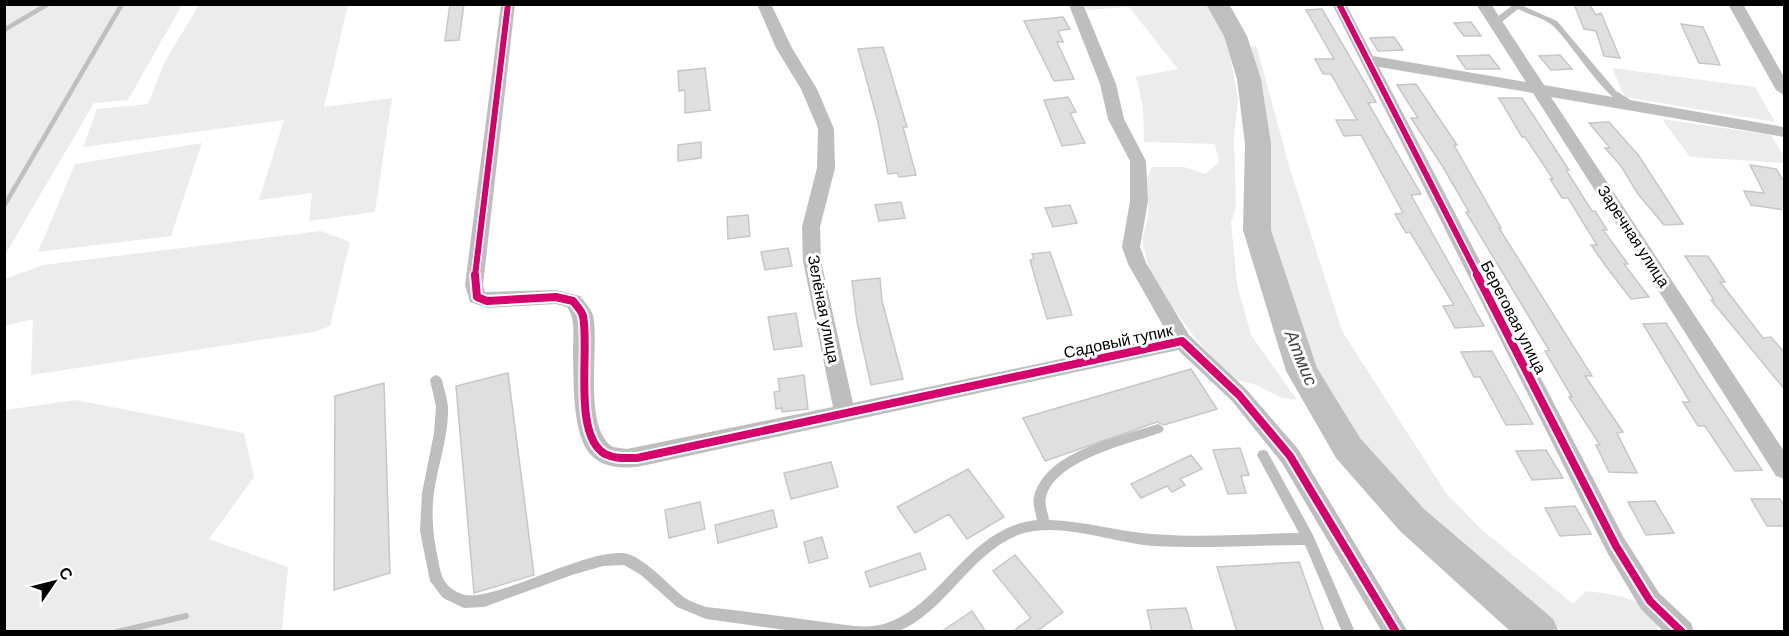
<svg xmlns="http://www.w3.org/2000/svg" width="1789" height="636" font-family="Barlow,sans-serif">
<rect width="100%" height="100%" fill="#fff"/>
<!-- green -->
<path fill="#ececec" d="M5,4L182,5L128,100L94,103L5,255Z
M1209,4L1227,39L1238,100L1234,137L1236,206L1231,223L1237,284L1251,335L1297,400L1279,397L1257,385L1233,379L1195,338L1174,309L1149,269L1142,240L1149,214L1147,178L1152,167H1184L1205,174L1219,162L1215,144L1144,142L1143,107L1136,77L1178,69L1129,7L1088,10L1081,5Z
M199,5H348L324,107L392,98L375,212L309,221L312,193L259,200L284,120L83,147L97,109L148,104L164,63Z
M1256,45L1290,169L1342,331L1446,493L1481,529L1573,604L1586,591C1610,594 1660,598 1658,631H1562L1478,559L1442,533L1353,440L1327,397L1309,352L1291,322L1283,297L1278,263L1263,223L1264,202L1258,173L1265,148L1263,114L1247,49Z
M1612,68L1755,87L1775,122L1625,97Z
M1662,119L1771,135L1784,156V163L1690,157Z
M202,143L171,236L38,252L75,164Z
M321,231L350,242L330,326L314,332L31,375L33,319L5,326V279L43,265Z
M76,400L244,433L254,477L209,539L288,567L282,631H5V410Z"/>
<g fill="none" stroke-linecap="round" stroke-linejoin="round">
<!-- stream-far1 -->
<path stroke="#bfbfbf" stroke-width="4.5" d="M4,30L48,4
M4,206L122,4"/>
<!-- stream -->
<path stroke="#bfbfbf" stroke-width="6" d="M117,632L186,616"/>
<!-- river -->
<path fill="#bfbfbf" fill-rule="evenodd" d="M1206,4H1229L1247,36L1261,79L1271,144V230L1317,368L1360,438L1424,509L1553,619L1559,632H1511L1400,531L1336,458L1286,371L1243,230L1245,144L1237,79L1224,36Z"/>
</g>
<!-- building -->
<path fill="#dfdfdf" stroke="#c7c7c7" stroke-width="1.5" d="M450,4H464L459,40L445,41Z
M1574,4H1589L1596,15L1601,13L1620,58L1604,56L1596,31L1584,29Z
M1322,9L1376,102L1368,103L1421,194L1411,195L1484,326L1455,328L1443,306L1454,305L1410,232L1406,233L1395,214L1403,213L1361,135L1344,136L1336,120H1357L1331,74H1323L1315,59H1334L1306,10Z
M1063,17L1070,29L1058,31L1063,42H1057L1074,79L1054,81L1024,21Z
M1471,22L1481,36H1464L1454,23Z
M1681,24L1703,27L1720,65L1699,63Z
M1394,37L1403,50L1378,51L1370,38Z
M883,47L907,127H903L916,175L899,177L898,173L888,174L878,122L858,49Z
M1489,55L1500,69H1466L1457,56Z
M1560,55L1572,69L1551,70L1539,56Z
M705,68L710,110L685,113V90L679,91L678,71Z
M1416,84L1457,145H1454L1501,228H1499L1592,376H1585L1623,432L1617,433L1637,473L1609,472L1596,445H1600L1569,397H1572L1545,351L1549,350L1466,212H1469L1443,167L1411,118H1418L1397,85Z
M1068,97L1076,112L1070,113L1085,143L1062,146L1044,100Z
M1499,98H1522L1569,170H1566L1592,211H1595L1607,230H1603L1628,264H1624L1649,297L1631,299L1605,265L1591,245H1597L1568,198H1562L1550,179H1553L1525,137H1522Z
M1609,122L1639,156L1683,224L1664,225L1638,194L1621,166L1605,148H1610L1589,123Z
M701,142V158L678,161V145Z
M1750,165L1776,169L1785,183V210L1751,205L1744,191L1764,193Z
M901,202L905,218L879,221L875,205Z
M1070,205L1077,223L1053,227L1045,208Z
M748,215L750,236L728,239L727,217Z
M788,248L792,266L765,270L761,252Z
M1050,252L1072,315L1047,319L1030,260L1034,259L1032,254Z
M1685,256H1708L1725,282H1720L1763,338L1771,337L1785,353V390L1711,300H1714Z
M880,278L882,301L903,379L871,385L857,322L852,281Z
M796,313L802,346L774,350L768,317Z
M1666,323L1701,378L1762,470L1735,471L1705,426H1698L1683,402H1690L1643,324Z
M1492,351L1518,397L1533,424L1506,425L1480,377H1474L1461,352Z
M1191,369L1217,409L1164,425L1157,422L1045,461L1023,418Z
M508,373L534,575L474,593L456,386Z
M804,375L808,409L782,412V408L776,409L774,392L780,391L778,379Z
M384,383L390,573L334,590L335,396Z
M1240,448L1249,475L1241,476L1246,493L1228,494L1213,450Z
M1546,450L1563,478L1532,480L1516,451Z
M1191,455L1202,469L1180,479L1185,485L1172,492L1167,486L1141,498L1131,484Z
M831,462L838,487L791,499L784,473Z
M968,469L1004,517L967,539L949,514L915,533L897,507Z
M1751,499H1780L1785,507V526H1767Z
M1655,501L1674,533L1646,535L1628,502Z
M700,502L705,529L669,538L665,510Z
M1575,506L1591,534L1560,536L1545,508Z
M773,510L777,527L718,543L715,525Z
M822,537L828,558L809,563L804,542Z
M920,553L926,569L870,587L865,572Z
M1015,555L1063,612L1036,632H1012L1031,618L993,571Z
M1299,562L1324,632H1237L1217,567Z
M1186,608L1193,632H1152L1147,610Z
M972,611L986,632H941Z"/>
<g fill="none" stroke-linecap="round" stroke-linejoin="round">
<!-- lane -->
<path fill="#bebebe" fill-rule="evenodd" d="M1514,4H1524L1523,6L1557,21L1616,91L1637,104V108C1610,111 1572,42 1552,25C1543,18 1528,14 1518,9L1498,25H1492V21Z
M436,375L440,377L442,380C444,389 447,398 448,407C449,435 438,464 434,492C431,515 433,537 438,559C441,577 444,587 462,594C489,605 581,550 623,553C643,555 669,586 685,598C691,602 699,604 706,607C743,611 779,616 816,621C836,623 864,630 884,624C944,605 967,527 1037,520C1036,513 1032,504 1034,497C1045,451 1119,437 1158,424L1162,426L1164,429L1162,432C1130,444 1056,459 1046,497C1044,504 1048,512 1049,520C1084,521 1116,531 1151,534C1200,538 1250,534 1299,533L1257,455L1259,451L1263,450L1267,451L1313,535L1355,632H1342L1305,545C1255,545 1204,549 1154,546C1113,543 1057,520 1018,535C969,555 946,612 897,632H799L706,619L677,607L641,575L624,565L603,566L572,575L484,607L464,608L443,598L430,581L420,531L422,493L434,433L436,406L430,380L432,377Z"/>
<!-- street -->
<path fill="#bebebe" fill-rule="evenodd" d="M501,4H515L483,285L485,292L556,290L580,296C584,301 591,309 593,315C600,347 582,428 613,447L627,449L833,407L803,261L802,227L817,168L818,129L801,89L776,48L757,4H771L792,48L817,89L834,129L835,168L820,227L821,261L853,403L1169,336L1128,264L1122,247L1130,201V161L1108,119L1100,84L1069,5L1083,4L1116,84L1124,119L1146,161L1148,201L1140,247L1146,263L1189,335L1246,389L1298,449L1408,632H1382L1282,463L1232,401L1178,350L637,467C622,468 605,468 593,457C571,438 574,378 573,351C573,335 576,320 567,307L556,304L487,308L470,302L465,285Z
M1332,4H1346L1373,56L1526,82L1476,4H1491L1544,85L1784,127V137L1551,97L1784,451V479L1776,476L1533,93L1379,67L1624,538L1659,593L1691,623L1694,632H1664L1641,609L1608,554Z
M1728,4H1743L1784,77V95L1776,90Z"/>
<defs>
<path id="cycleway-far1" d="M1339,4L1478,276
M475,276L508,4"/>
<path id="cycleway" d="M475,275L477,297L487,301L556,297L573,301C576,305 582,311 583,316C590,348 572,435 605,454C615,459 626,458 637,458L1182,341L1239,395L1290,456L1396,632
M1477,275L1616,546L1650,601L1682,632"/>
</defs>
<!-- cycleway-far1 casing -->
<use href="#cycleway-far1" stroke="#fff" stroke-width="9"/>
<!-- cycleway casing -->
<use href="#cycleway" stroke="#fff" stroke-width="12"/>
<!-- cycleway-far1 -->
<use href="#cycleway-far1" stroke="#d6006c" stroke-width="6"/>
<!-- cycleway -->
<use href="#cycleway" stroke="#d6006c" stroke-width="8"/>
</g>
<g text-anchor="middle" stroke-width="6" stroke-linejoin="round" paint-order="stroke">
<!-- street labels -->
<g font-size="16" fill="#000" stroke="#fff">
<text transform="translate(1634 236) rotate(57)" y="6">Заречная улица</text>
<text transform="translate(824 309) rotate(79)" y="6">Зелёная улица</text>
<text transform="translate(1514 317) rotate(63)" y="6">Береговая улица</text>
<text transform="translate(1118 341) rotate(-12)" y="6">Садовый тупик</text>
</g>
<!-- water labels -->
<g font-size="18" font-style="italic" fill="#444" stroke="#fff">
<text transform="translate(1301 358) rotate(68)" y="6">Атмис</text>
</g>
</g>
<!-- border -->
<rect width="1789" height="636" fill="none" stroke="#000000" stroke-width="12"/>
<!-- north arrow -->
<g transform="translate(54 582) rotate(55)" stroke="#ffffff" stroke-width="4.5" paint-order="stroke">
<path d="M0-4.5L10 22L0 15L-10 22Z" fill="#000000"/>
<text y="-9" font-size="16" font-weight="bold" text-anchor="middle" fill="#000000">С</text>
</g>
</svg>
